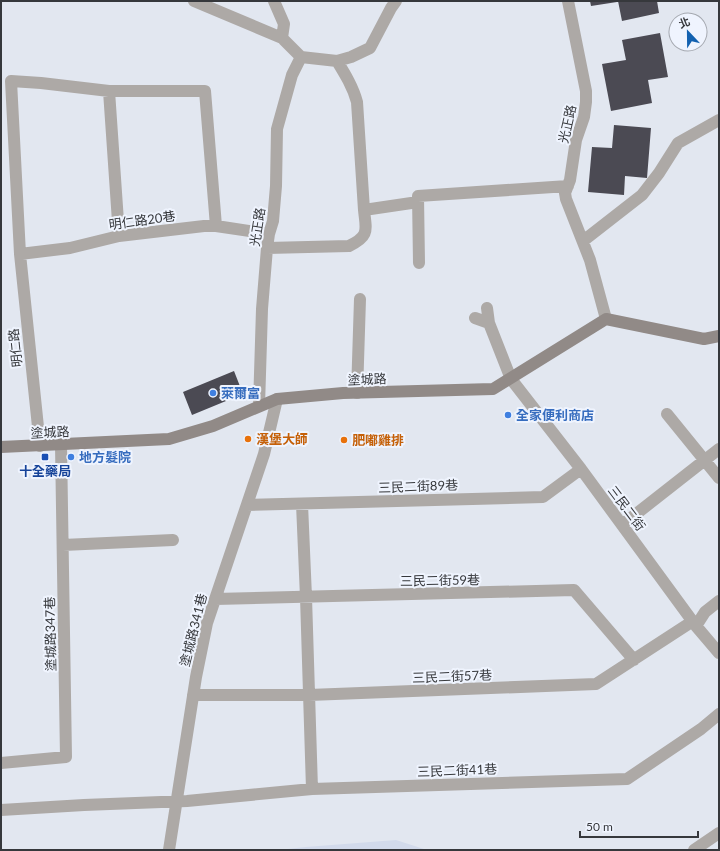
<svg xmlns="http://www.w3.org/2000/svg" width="720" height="851" font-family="Lato,'Noto Sans TC',sans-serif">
<rect width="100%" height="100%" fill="#e2e7f0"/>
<!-- built -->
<path fill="#d2daeb" d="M396,840L427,850H278L306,847Z"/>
<!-- building -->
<path fill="#4b4a53" d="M590,1H617V2L591,6Z
M618,1H657L659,13L622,21Z
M660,33L668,77L648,80L652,103L611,111L602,64L626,60L622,40Z
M614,125L651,128L647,178L625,176L624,195L588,192L592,147L612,148Z
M234,371L243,394L192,415L183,392Z"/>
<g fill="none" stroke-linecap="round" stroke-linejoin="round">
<!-- street -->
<path stroke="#ada9a6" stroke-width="12" d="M194,1L282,38L301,57L337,61L351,57L370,48L391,8L396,1
M274,1L284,24L282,38
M568,1L586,91V102L584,117L576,140L570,180L565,193L566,199L590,260L606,319
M109,91L119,236
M364,210L418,202
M583,241L642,195L659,173L678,143L719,120
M267,248L349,246C370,236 366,230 364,210L357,102C353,87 345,74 337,61
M20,254L70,248L119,236L204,226H216L269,234
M419,263L418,196L568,186
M487,308L489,323L511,379L581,469L696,626L719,653
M475,318L489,323
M357,393L360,299
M259,406L262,309L267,248L269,234L273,221L276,186L277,129L292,75L301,57
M667,414L719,478
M40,446L20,254L11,81L41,83L109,91H205L216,226
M302,504L306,597L312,789
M247,505L543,497L581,469
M622,525L719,449
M63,545L173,540
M215,599L574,590L634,660
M696,626L705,612L719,601
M193,695H309L596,684L693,621
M1,763L66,757L61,445
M1,810L84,805L187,801L312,789L627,779L701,729L719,714
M169,850L196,677L207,623L264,454L277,399
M694,850L719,833"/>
<!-- secondary -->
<path stroke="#918a87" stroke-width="12" d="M1,447L169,439L213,426L277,399L343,393L493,389L606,319L704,339L719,336"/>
</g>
<!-- markers -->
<g fill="#3f7fe0" stroke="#eff4fe" stroke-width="1.5">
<circle cx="213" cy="393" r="4"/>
<circle cx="508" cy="415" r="4"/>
<circle cx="71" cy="457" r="4"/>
</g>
<g fill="#e8710a" stroke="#eff4fe" stroke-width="1.5">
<circle cx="248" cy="439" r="4"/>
<circle cx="344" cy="440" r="4"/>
</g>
<rect fill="#1a4fb4" stroke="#eff4fe" stroke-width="1.5" x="41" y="453" width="8" height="8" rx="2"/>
<g text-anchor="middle" stroke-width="4" stroke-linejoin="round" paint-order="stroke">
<!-- street labels -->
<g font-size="13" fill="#36383c" stroke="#eff4fe">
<text transform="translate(567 124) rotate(-77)" y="5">光正路</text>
<text transform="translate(142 220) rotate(-8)" y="5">明仁路20巷</text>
<text transform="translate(257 227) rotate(-81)" y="5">光正路</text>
<text transform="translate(15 348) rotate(-96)" y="5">明仁路</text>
<text transform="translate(367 379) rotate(-2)" y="5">塗城路</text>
<text transform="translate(50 432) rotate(-3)" y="5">塗城路</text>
<text transform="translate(418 486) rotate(-2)" y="5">三民二街89巷</text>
<text transform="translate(627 508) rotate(53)" y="5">三民二街</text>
<text transform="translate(440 580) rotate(-1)" y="5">三民二街59巷</text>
<text transform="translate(193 630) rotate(-76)" y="5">塗城路341巷</text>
<text transform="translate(50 634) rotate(-91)" y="5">塗城路347巷</text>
<text transform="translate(452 676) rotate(-2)" y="5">三民二街57巷</text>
<text transform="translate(457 770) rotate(-2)" y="5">三民二街41巷</text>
</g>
<!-- shop labels -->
<g font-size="13" font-weight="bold" fill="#366cbe" stroke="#eff4fe" text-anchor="start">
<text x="221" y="398">萊爾富</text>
<text x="516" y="420">全家便利商店</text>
<text x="79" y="462">地方髮院</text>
</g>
<!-- food labels -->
<g font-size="13" font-weight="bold" fill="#c56008" stroke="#eff4fe" text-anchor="start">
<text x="256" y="444">漢堡大師</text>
<text x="352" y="445">肥嘟雞排</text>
</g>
<!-- transit labels -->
<g font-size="13" font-weight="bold" fill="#164399" stroke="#eff4fe">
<text x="45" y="476">十全藥局</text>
</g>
</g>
<!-- border -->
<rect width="720" height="851" fill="none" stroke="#36383c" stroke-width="4"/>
<!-- north arrow -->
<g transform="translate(688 32) rotate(338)"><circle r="19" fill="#eff4fe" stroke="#a5a9b0"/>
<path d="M0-3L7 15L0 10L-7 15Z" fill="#1261b0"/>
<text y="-6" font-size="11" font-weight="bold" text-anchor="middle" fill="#36383c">北</text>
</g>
<!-- scale -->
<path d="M580 831v6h118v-6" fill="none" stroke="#36383c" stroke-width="2"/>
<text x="586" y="831" font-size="12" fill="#36383c" stroke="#eff4fe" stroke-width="3" paint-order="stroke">50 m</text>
</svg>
